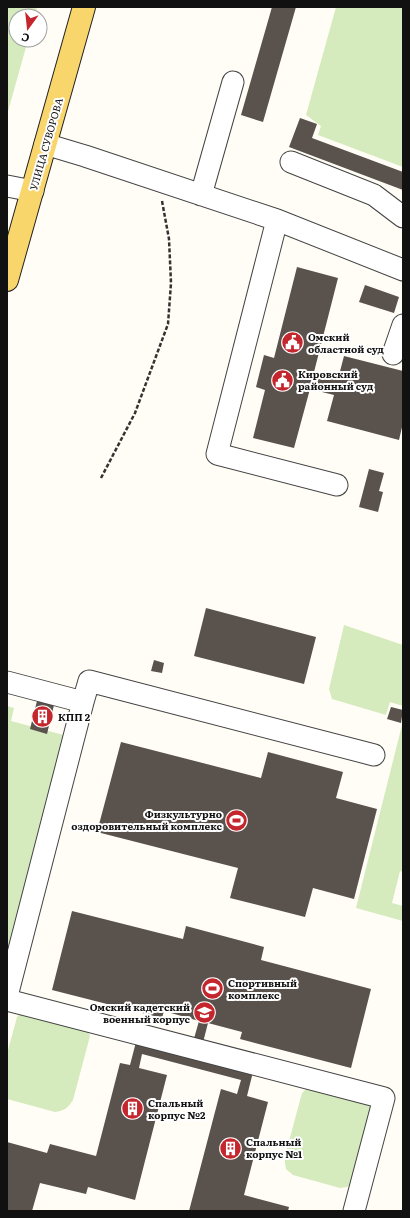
<svg xmlns="http://www.w3.org/2000/svg" width="410" height="1218" font-family="Literata,serif">
<rect width="100%" height="100%" fill="#fffdf5"/>
<!-- green -->
<path fill="#d5ebbd" d="M7,7H37L35,16H16V40H28L7,115Z
M336,7H403V167L318,135L321,126L306,115Z
M344,625L403,645V706L390,702L386,715L332,699L329,689Z
M7,706L14,708L11,721L71,737L7,977Z
M403,721V872L400,871L392,903L403,906V921L356,908Z
M22,1012L87,1029L90,1036L73,1100C68,1108 64,1111 55,1112L7,1099V1054L17,1017Z
M307,1088L370,1101L375,1112L354,1183L347,1187L340,1188L293,1175L286,1169L285,1163V1156L302,1093Z"/>
<!-- building -->
<path fill="#5a524d" d="M272,7H296L263,122L241,115Z
M300,118L317,124L312,138L403,172V190L289,147Z
M297,267L338,278L314,372L338,379L344,356L403,371V423L399,440L327,421L334,395L310,389L294,448L253,438L265,390L256,387L264,355L274,358Z
M365,285L399,297L394,313L359,302Z
M369,469L384,473L379,491L383,492L378,512L359,507Z
M206,608L316,637L304,684L194,656Z
M154,660L164,663L162,673L151,671Z
M37,701L54,705L47,734L30,729Z
M391,707L403,710L401,723L387,719Z
M121,742L261,778L268,752L343,772L336,798L377,809L354,899L313,888L305,917L230,898L238,868L97,832Z
M72,911L183,939L186,926L264,947L261,960L371,989L351,1068L240,1039L242,1032L208,1023L199,1058L253,1072L247,1096L268,1102L244,1195L289,1207L288,1211H189L221,1089L237,1094L241,1080L142,1054L139,1068L167,1075L135,1200L88,1187L86,1194L40,1183L32,1211H7V1142L47,1153L50,1144L96,1156L120,1063L130,1065L136,1042L189,1056L199,1021L164,1011L162,1018L52,990Z"/>
<g fill="none" stroke-linecap="round" stroke-linejoin="round">
<defs>
<path id="minor" d="M45,144L85,156L277,220L403,270
M291,162L374,195L403,217
M7,186L33,191
M201,195L233,82
M277,220L217,454L337,485
M393,354L403,325
M7,682L83,702L89,681L374,755
M7,996L83,702
M7,1000L384,1098L354,1211"/>
<path id="major" d="M7,280L84,7"/>
</defs>
<!-- minor casing -->
<use href="#minor" stroke="#444" stroke-width="23"/>
<!-- major casing -->
<use href="#major" stroke="#222" stroke-width="24"/>
<!-- path -->
<path stroke="#333" stroke-width="2.5" stroke-dasharray="4 2" stroke-linecap="butt" d="M101,478L135,413L168,324L171,283L169,239L162,201"/>
<!-- minor -->
<use href="#minor" stroke="#fff" stroke-width="21"/>
<!-- major -->
<use href="#major" stroke="#f9d66b" stroke-width="22"/>
</g>
<!-- icons -->
<defs>
<symbol id="civic-disc" viewBox="-11 -11 22 22"><circle r="9.5" fill="#c4262e" stroke="#fff"/><path d="M-.6-6.5H3V-4.5H.6V-3L4-1V1h2V6H-6V1h2V-1L-.6-3ZM-1.2 2.5V6h2.4V2.5Z" fill="#fff"/></symbol>
<symbol id="building-disc" viewBox="-11 -11 22 22"><circle r="9.5" fill="#c4262e" stroke="#fff"/><path d="M-4-6H4V6H1V3H-1V6H-4ZM-2.5-4.3h1.7v1.8h-1.7ZM.8-4.3h1.7v1.8H.8ZM-2.5-1h1.7V.8h-1.7ZM.8-1h1.7V.8H.8Z" fill="#fff"/></symbol>
<symbol id="stadium-disc" viewBox="-11 -11 22 22"><circle r="9.5" fill="#c4262e" stroke="#fff"/><path d="M0-5a6.5 5 0 1 0 0 10a6.5 5 0 1 0 0-10ZM-3.5-1.8h7v3.6h-7Z" fill="#fff"/></symbol>
<symbol id="school-disc" viewBox="-11 -11 22 22"><circle r="9.5" fill="#c4262e" stroke="#fff"/><path d="M0-5L7-2L0 1L-7-2ZM-4 1L0 2.5L4 1V4Q0 6-4 4Z" fill="#fff"/></symbol>
</defs>
<g fill-rule="evenodd">
<use href="#civic-disc" x="280" y="330" width="25" height="25"/>
<use href="#civic-disc" x="270" y="368" width="25" height="25"/>
<use href="#building-disc" x="30" y="704" width="25" height="25"/>
<use href="#stadium-disc" x="224" y="808" width="25" height="25"/>
<use href="#stadium-disc" x="200" y="976" width="25" height="25"/>
<use href="#school-disc" x="192" y="1000" width="25" height="25"/>
<use href="#building-disc" x="120" y="1096" width="25" height="25"/>
<use href="#building-disc" x="218" y="1136" width="25" height="25"/>
</g>
<g text-anchor="middle" stroke-width="4" stroke-linejoin="round" paint-order="stroke">
<!-- street labels -->
<g font-size="10" fill="#111" stroke="#fff">
<text transform="translate(46 144) rotate(-74)" y="4">УЛИЦА СУВОРОВА</text>
</g>
<!-- poi labels -->
<g font-size="10" font-weight="bold" fill="#111" stroke="#fff" text-anchor="start">
<text x="308" y="341">Омский<tspan x="308" dy="12">областной суд</tspan></text>
<text x="298" y="378">Кировский<tspan x="298" dy="12">районный суд</tspan></text>
<text x="58" y="721">КПП 2</text>
<text x="222" y="818" text-anchor="end">Физкультурно<tspan x="222" dy="12">оздоровительный комплекс</tspan></text>
<text x="228" y="987">Спортивный<tspan x="228" dy="12">комплекс</tspan></text>
<text x="190" y="1011" text-anchor="end">Омский кадетский<tspan x="190" dy="12">военный корпус</tspan></text>
<text x="148" y="1107">Спальный<tspan x="148" dy="12">корпус №2</tspan></text>
<text x="246" y="1146">Спальный<tspan x="246" dy="12">корпус №1</tspan></text>
</g>
</g>
<!-- border -->
<rect width="410" height="1218" fill="none" stroke="#111111" stroke-width="16"/>
<!-- north arrow -->
<g transform="translate(28 28) rotate(195)"><circle r="19" fill="#ffffff" stroke="#a0a0a0"/>
<path d="M0-3L7 15L0 10L-7 15Z" fill="#c4262e"/>
<text y="-6" font-size="11" font-weight="bold" text-anchor="middle" fill="#111111">С</text>
</g>
</svg>
